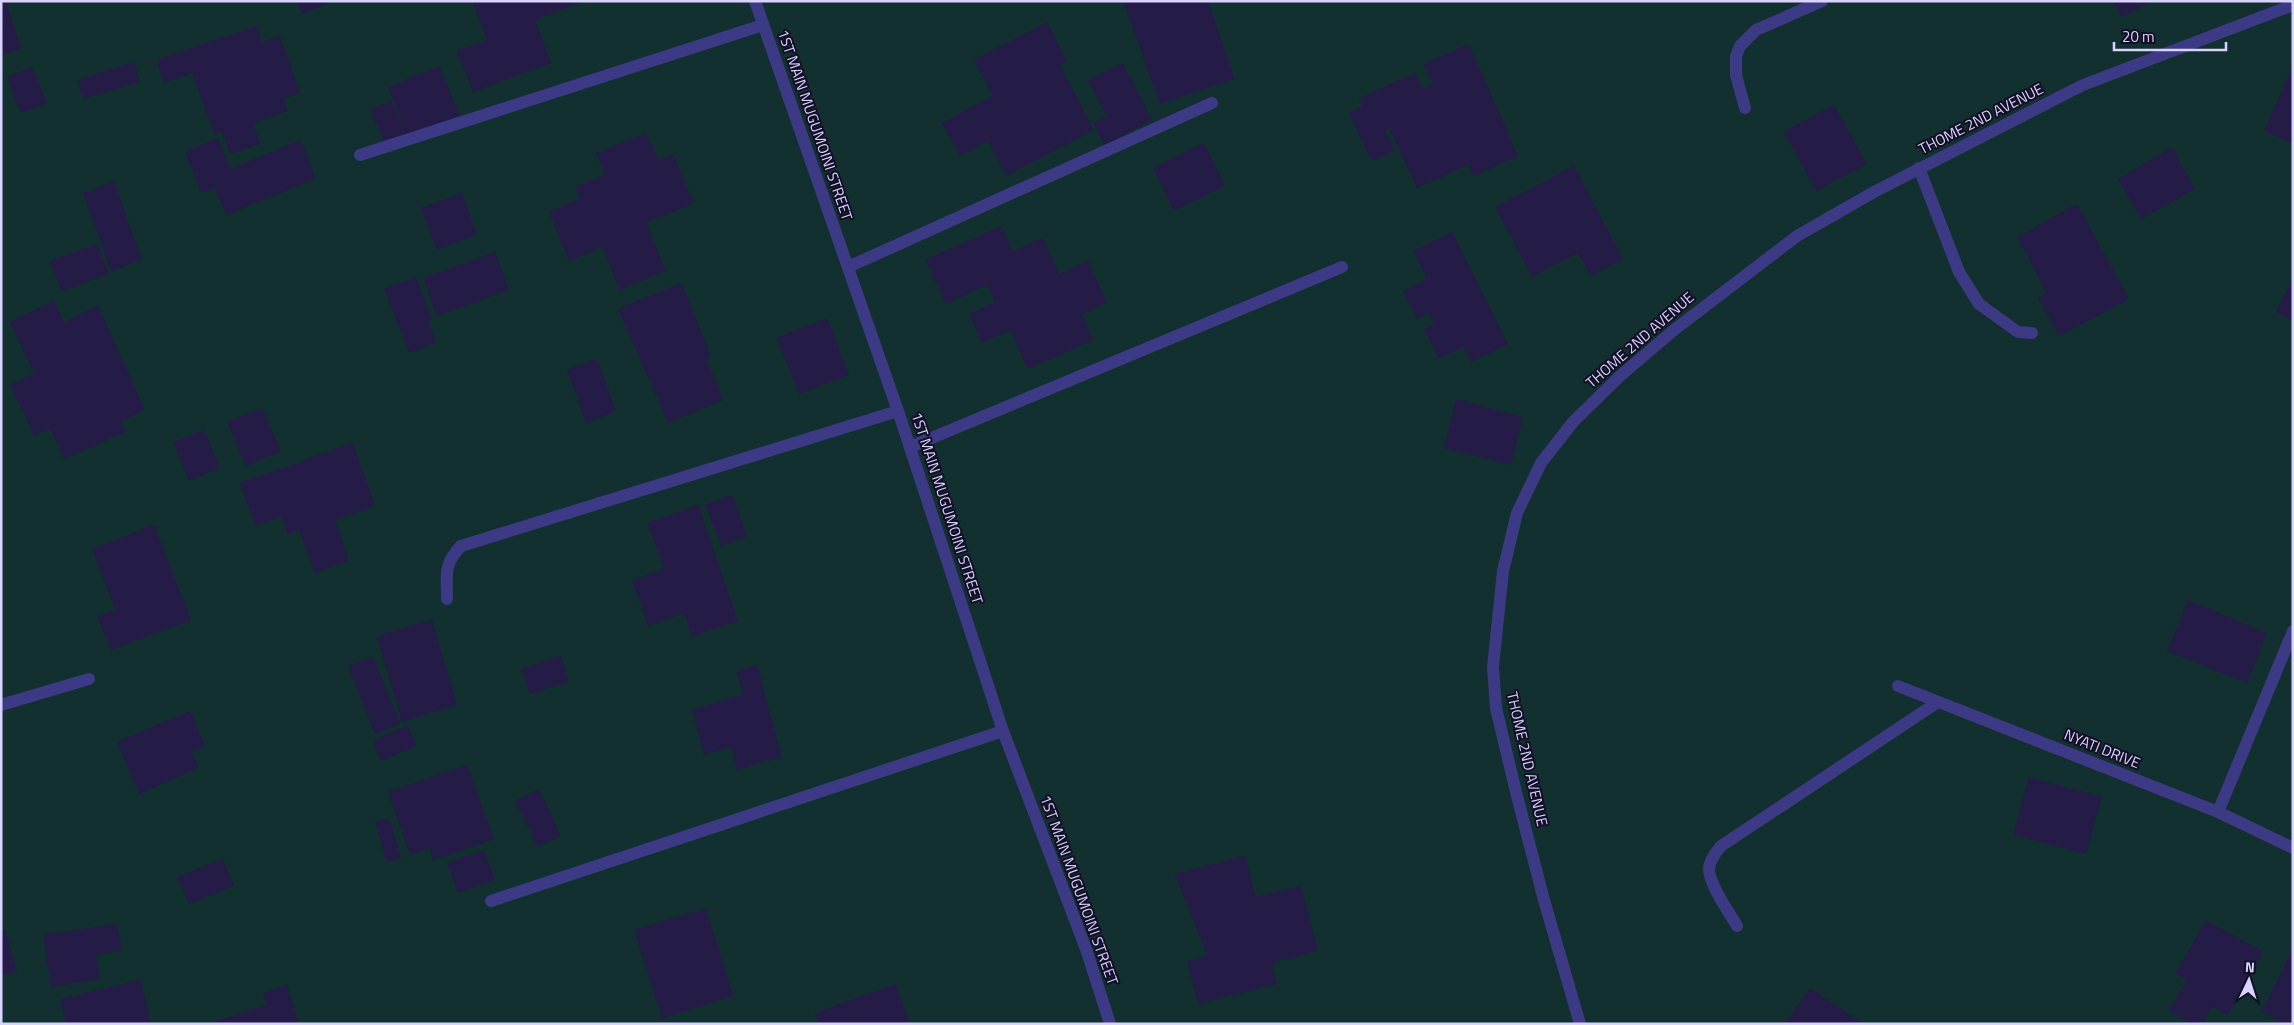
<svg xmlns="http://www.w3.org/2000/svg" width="2294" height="1025" font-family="'Titillium Web',sans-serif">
<rect width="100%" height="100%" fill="#130f26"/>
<!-- green -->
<path fill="#12302f" d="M1,1H2293V1024H1Z"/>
<!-- building -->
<path fill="#241b47" d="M1,1H6L21,49L1,55Z
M296,1H332L303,15Z
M472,1H585L535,20L551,63L473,92L457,51L487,40Z
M1123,1H1208L1235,79L1160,104Z
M2114,1H2154L2121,17Z
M1047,22L1067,61L1060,65L1094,130L1006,176L988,141L960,156L942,123L993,96L974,60Z
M256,26L262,42L280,36L300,93L283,99L288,111L253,123L260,144L230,154L222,132L214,134L192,73L164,83L156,60Z
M1469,44L1518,156L1474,176L1468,165L1417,188L1389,128L1385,130L1395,151L1371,161L1349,113L1362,107L1359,99L1415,73L1422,89L1433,84L1423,64Z
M134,62L140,82L83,99L77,80Z
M1123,63L1152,120L1104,145L1093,123L1107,117L1088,80Z
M439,66L460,115L385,144L370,110L391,101L406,131L388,87Z
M2293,66V144L2264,131Z
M32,67L47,103L21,113L7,77Z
M1834,105L1867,164L1816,191L1784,132Z
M646,133L658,160L673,154L694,203L646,223L666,271L620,290L602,247L569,261L549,212L580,199L575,187L605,175L596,153Z
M218,138L230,169L301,140L316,179L226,215L215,188L201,193L185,152Z
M1204,143L1225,186L1174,211L1153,168Z
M2172,148L2195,189L2141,219L2118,179Z
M1574,166L1623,259L1591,276L1578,253L1532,277L1495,207Z
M114,182L142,260L111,271L83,193Z
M462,193L477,235L437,250L421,208Z
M2077,204L2129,299L2059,336L2038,298L2047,293L2017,237Z
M1001,226L1013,252L1043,238L1059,274L1088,261L1107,303L1082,314L1093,340L1028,369L1010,330L982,343L969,314L995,303L987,285L946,304L925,260Z
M1452,232L1508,344L1471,362L1463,347L1439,359L1424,329L1434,324L1429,312L1417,319L1403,291L1427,279L1413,251Z
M97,244L109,274L61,291L50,261Z
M495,252L509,290L437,316L423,278Z
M416,277L432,320L428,321L436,343L409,353L384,289Z
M2293,279V321L2275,312Z
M681,283L711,356L706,358L723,400L668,423L618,309Z
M54,301L64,322L98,306L145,410L121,421L126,432L64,459L50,428L34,436L10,385L34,374L10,322Z
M827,318L849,375L799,394L777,338Z
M597,359L616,411L586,423L567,370Z
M1456,399L1523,417L1511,465L1444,448Z
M262,408L281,451L246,466L227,422Z
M204,430L220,468L189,481L173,442Z
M353,443L375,506L335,520L349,561L315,573L299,530L288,534L281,517L255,526L240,483Z
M732,495L747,536L721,546L705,505Z
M698,505L738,621L692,637L684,613L648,626L632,580L664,569L648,523Z
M154,525L191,620L111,650L97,616L115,609L92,549Z
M2188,600L2267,633L2247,683L2167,651Z
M432,620L457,705L402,722L377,636Z
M561,656L569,681L530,694L521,669Z
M373,657L400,724L375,734L348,666Z
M757,665L782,757L737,770L731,747L704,755L692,709L743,695L736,671Z
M190,711L205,746L192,752L199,768L139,794L117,742Z
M408,726L417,746L381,761L373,741Z
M467,765L494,839L433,860L429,848L410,855L388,792Z
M2029,777L2102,797L2086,854L2013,835Z
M539,789L561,836L538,847L515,801Z
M389,818L401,858L387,862L375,822Z
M484,850L495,880L458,893L447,863Z
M1245,856L1256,897L1301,886L1318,951L1272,963L1277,984L1198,1004L1187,961L1207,955L1175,874Z
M223,859L234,886L189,904L177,877Z
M706,908L733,996L662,1018L634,930Z
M2206,920L2263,952L2227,1015L2212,1006L2202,1024H2192L2169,1011L2187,980L2175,974Z
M117,924L122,951L96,955L100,979L51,987L43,935Z
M5,930L17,971L1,975V931Z
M2293,948V1024H2286L2262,1012Z
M141,980L151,1024H66L60,999Z
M896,984L910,1024H819L815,1013Z
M287,985L299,1024H208L267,1005L263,993Z
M1810,988L1863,1024H1785Z"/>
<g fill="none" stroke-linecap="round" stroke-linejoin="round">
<!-- minor -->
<path stroke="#3d3a85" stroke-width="12" d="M755,1L898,411L1003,731L1086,949L1110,1024
M1745,108L1736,75V56L1740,46L1756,30L1822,1
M360,155L763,25
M1919,168L1959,272L1979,304L2018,332L2032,333
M848,267L1212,103
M910,447L1342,267
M447,599C447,574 443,565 461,546L898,411
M1898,686L2218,812L2293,848
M1,705L89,679
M2218,812L2293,631
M491,901L1003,731
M1737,926C1729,912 1710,886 1709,870C1709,861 1715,853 1721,846L1938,702
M1580,1024L1544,900L1516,792L1496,708L1493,667L1503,571L1517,513L1541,463L1573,422L1620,376L1674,330L1797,236L1874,192L2083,85L2293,5"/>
</g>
<g text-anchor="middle" stroke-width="4" stroke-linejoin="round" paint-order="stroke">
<!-- street labels -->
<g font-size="15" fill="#d9d4ff" stroke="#130f26">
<text transform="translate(1981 119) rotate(-27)" y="5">THOME 2ND AVENUE</text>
<text transform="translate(815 125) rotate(71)" y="5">1ST MAIN MUGUMOINI STREET</text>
<text transform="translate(1640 340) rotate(-41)" y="5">THOME 2ND AVENUE</text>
<text transform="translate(947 508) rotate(72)" y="5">1ST MAIN MUGUMOINI STREET</text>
<text transform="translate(2102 749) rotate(22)" y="5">NYATI DRIVE</text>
<text transform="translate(1527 759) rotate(77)" y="5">THOME 2ND AVENUE</text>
<text transform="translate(1079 890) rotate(70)" y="5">1ST MAIN MUGUMOINI STREET</text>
</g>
</g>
<!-- border -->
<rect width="2294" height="1025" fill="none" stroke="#d9d4ff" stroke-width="5"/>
<!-- north arrow -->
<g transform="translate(2249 980) rotate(4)" stroke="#130f26" stroke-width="4" paint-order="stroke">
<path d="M0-4L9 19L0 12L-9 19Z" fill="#d9d4ff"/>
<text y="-8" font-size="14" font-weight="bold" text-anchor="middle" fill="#d9d4ff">N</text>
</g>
<!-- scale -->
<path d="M2114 42v8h112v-8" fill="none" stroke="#d9d4ff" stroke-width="2.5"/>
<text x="2122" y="42" font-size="15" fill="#d9d4ff" stroke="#130f26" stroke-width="4" paint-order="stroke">20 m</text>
</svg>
